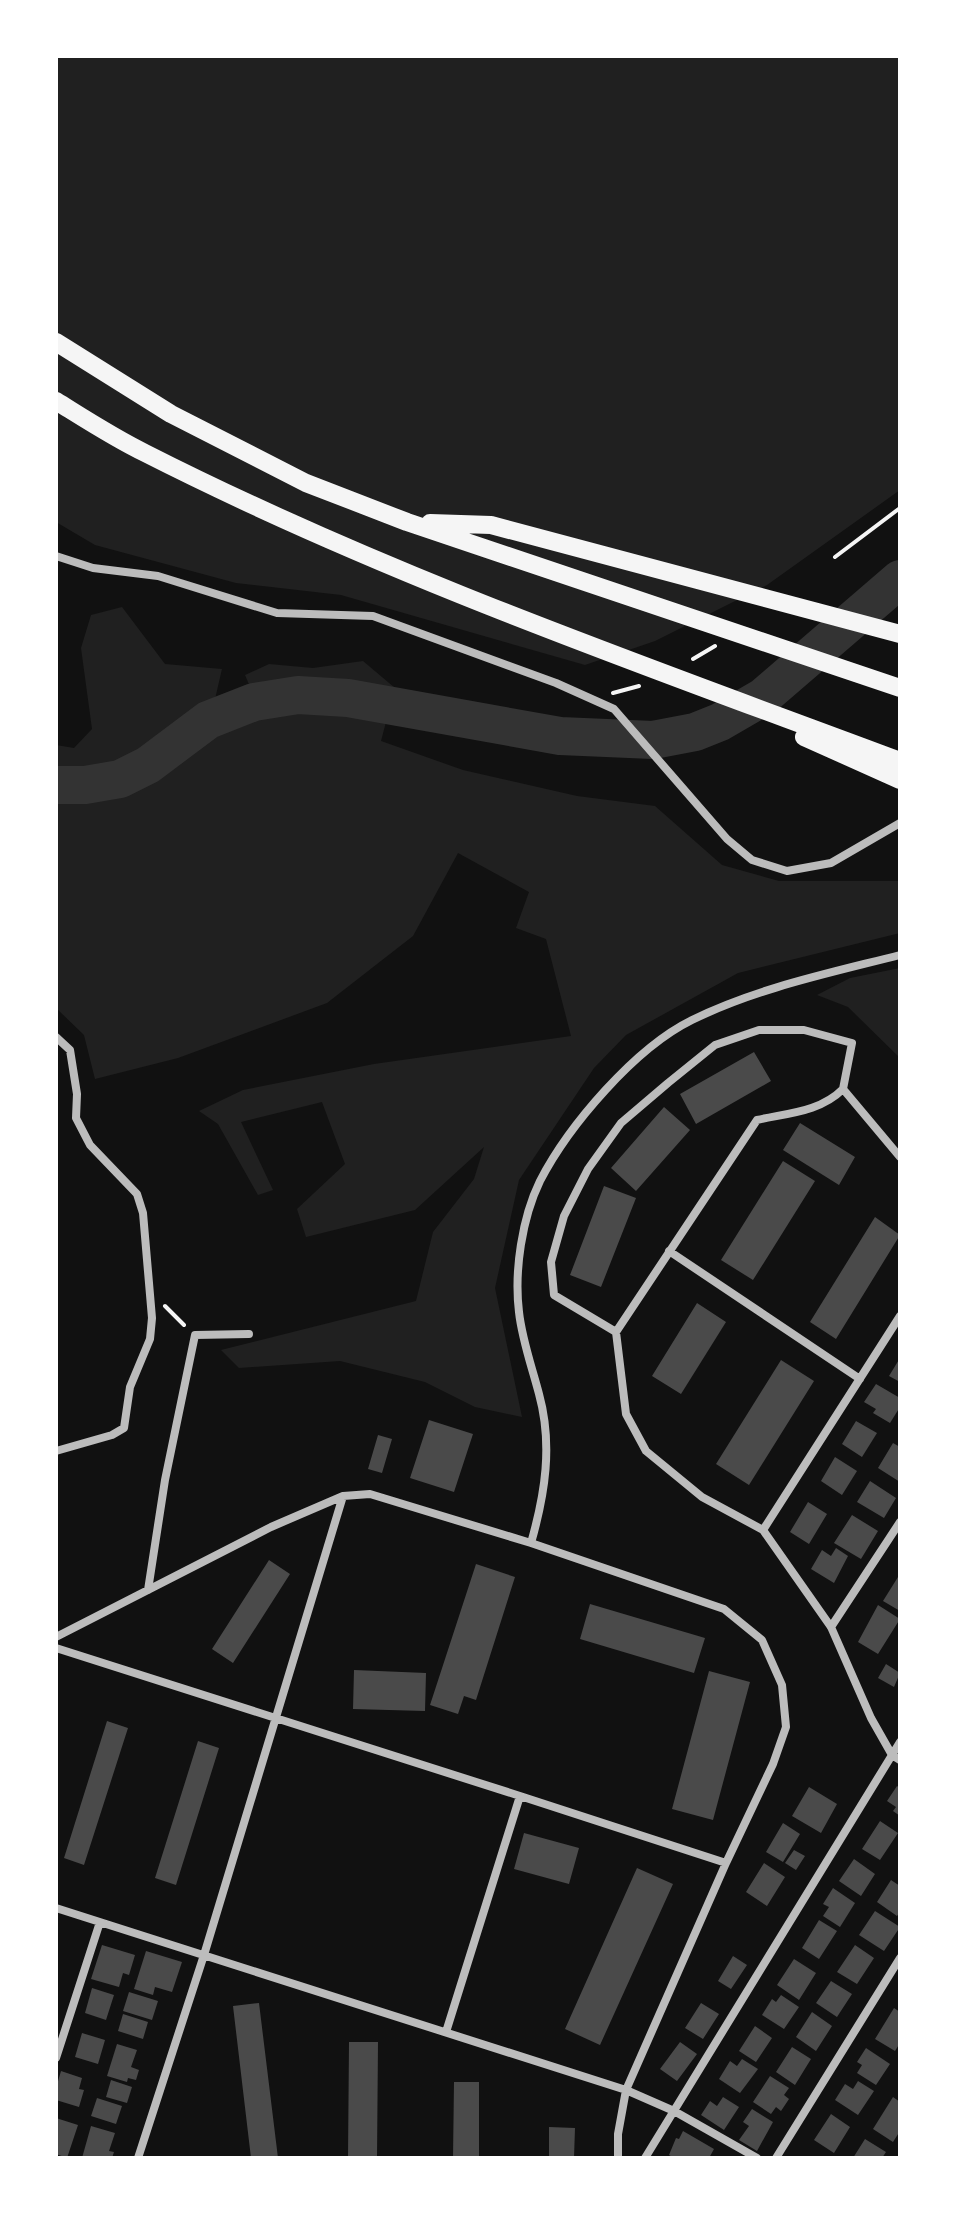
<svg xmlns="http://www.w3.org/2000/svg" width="956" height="2214" font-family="'Times New Roman',serif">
<rect width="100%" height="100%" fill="#111"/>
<!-- green -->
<path fill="#202020" d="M56,56H900V490L767,585L655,641L585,665L341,595L236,583L95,545L56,522Z
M122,607L165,664L222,669L215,699L234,727L260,710L245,675L269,664L313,668L363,661L395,688L381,741L463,770L577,796L655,806L722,865L779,881H900V933L738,973L626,1035L594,1068L519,1180L495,1288L522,1417L475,1407L425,1382L340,1361L239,1368L221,1350L416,1301L433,1232L474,1179L484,1147L415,1210L306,1237L297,1209L345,1164L322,1102L241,1122L273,1190L258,1195L218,1124L199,1111L243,1090L374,1064L571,1036L546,939L516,928L529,892L458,853L413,936L327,1003L178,1058L95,1079L84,1035L56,1008V745L74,748L92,729L81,648L91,615Z
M900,968V1058L848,1007L817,995L850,978Z"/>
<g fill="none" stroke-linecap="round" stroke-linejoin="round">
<!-- river -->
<path stroke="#333" stroke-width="38" d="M56,785H85L120,779L148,765L208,720L254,702L298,695L348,698L560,736L653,740L695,732L720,722L763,697L900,579"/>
</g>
<!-- building -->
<path fill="#4a4a4a" d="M754,1052L771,1081L696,1124L680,1094Z
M664,1107L690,1130L636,1191L611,1168Z
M800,1123L855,1157L839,1185L783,1150Z
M783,1161L815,1181L753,1280L721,1260Z
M604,1186L636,1198L601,1287L570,1275Z
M875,1217L900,1235L836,1339L810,1322Z
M697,1303L726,1322L681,1394L652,1376Z
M900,1358V1382L889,1376Z
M781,1360L814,1381L749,1485L716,1464Z
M876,1384L900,1398V1407L890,1423L873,1413L876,1409L864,1402Z
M429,1420L473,1434L454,1492L410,1478Z
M856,1421L877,1433L862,1457L842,1444Z
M378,1435L392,1439L382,1473L368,1469Z
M893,1443L900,1447V1482L878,1468Z
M835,1457L857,1471L842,1495L821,1481Z
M870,1481L896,1498L884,1518L857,1502Z
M808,1502L827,1514L809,1544L790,1532Z
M852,1515L878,1531L861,1559L834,1543Z
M836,1548L848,1556L834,1583L811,1569L822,1550L831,1556Z
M269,1560L290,1574L233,1663L212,1649Z
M476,1564L515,1577L476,1700L464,1696L458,1714L430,1705Z
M898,1577L900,1578V1611L883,1601Z
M590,1604L705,1638L694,1673L580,1639Z
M878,1605L900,1619L878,1654L858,1642Z
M886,1664L900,1673L894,1687L878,1678Z
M354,1670L426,1673L425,1711L353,1709Z
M709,1671L750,1682L713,1820L672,1809Z
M107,1721L128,1728L84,1865L64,1858Z
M198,1741L219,1748L176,1885L155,1878Z
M897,1786L900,1788V1816L893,1811L896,1807L887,1801Z
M809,1787L837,1804L821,1833L792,1816Z
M880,1821L898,1833L880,1860L862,1849Z
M783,1823L800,1834L783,1862L766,1852Z
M524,1833L579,1848L569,1884L514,1869Z
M794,1850L805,1856L796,1870L785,1863Z
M854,1859L875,1874L861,1896L839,1881Z
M764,1863L785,1877L767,1906L746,1892Z
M637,1868L673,1884L600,2045L565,2029Z
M891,1880L900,1886V1912L897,1916L877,1902Z
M833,1888L855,1903L840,1927L823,1916L829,1907L823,1904Z
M875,1911L900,1927L884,1951L859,1935Z
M819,1920L837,1931L819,1959L802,1948Z
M102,1945L135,1955L129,1975L123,1973L119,1987L91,1979Z
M855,1945L874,1958L857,1984L837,1972Z
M146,1951L182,1962L172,1992L155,1987L153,1995L134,1989Z
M733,1956L747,1965L731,1989L718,1981Z
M794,1959L816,1973L799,2000L777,1985Z
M831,1981L852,1994L837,2017L816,2003Z
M92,1988L114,1995L106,2020L85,2013Z
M129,1992L158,2001L152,2020L123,2011Z
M781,1995L799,2007L784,2029L762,2015L772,1999L776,2002Z
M259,2003L278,2158H251L233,2006Z
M701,2003L719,2014L703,2039L685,2028Z
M894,2008L900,2012V2043L895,2051L875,2039Z
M812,2012L832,2026L816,2051L796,2037Z
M123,2014L148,2022L143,2039L118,2031Z
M755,2026L772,2038L756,2062L739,2051Z
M82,2033L105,2040L98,2064L75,2057Z
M349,2042H378L377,2158H348Z
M680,2042L697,2054L677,2081L660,2069Z
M117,2044L137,2050L131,2067L139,2070L136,2080L128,2078L127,2082L107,2076Z
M792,2047L811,2059L795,2085L776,2072Z
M866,2048L890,2064L876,2085L857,2073L862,2065L857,2062Z
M742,2059L758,2069L740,2093L719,2079L730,2061L737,2066Z
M61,2071L82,2078L79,2089L84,2090L79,2107L56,2100V2088Z
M770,2076L789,2088L784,2095L789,2099L781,2111L776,2107L771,2114L753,2102Z
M111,2080L132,2087L127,2103L106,2097Z
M858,2081L874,2091L858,2115L835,2100L845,2084L853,2089Z
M454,2082H479V2158H453Z
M723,2097L739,2107L724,2130L701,2115L710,2101L717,2106Z
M893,2097L900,2102V2131L893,2142L873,2129Z
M97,2098L122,2106L116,2124L91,2116Z
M752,2109L773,2122L757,2151L739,2140L749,2126L743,2122Z
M831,2114L850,2127L834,2153L814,2140Z
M56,2118L78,2125L67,2158L56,2154Z
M91,2126L115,2133L109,2151L114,2152L112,2158H82Z
M549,2127L575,2128L574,2158H549Z
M683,2131L714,2149L709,2158H674L669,2155L676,2138L679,2139Z
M865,2139L886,2152L882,2158H853Z"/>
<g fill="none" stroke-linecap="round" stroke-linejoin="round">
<!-- path -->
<path stroke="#f5f5f5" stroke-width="4" d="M835,557L900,508
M693,659L715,646
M613,693L639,686
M165,1306L184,1325"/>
<!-- minor -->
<path stroke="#bcbcbc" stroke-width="8" d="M56,556L93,568L158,576L277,613L373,616L556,683L614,709L727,839L752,860L787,871L831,863L900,823
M56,1037L70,1050L77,1094L76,1118L90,1145L137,1194L143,1213L152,1318L150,1339L130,1387L124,1428L112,1435L56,1451
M900,1157L843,1089C820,1112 788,1113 757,1120L616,1332L626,1414L646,1451L702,1497L763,1530L831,1627L871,1718L892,1755L900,1760
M669,1251L860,1379
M616,1332L554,1295L551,1262L564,1216L588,1169L621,1123L668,1083L715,1045L759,1030H804L852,1043L843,1089
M763,1530L900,1316
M531,1543C545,1494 553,1445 539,1394C532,1367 522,1340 519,1312C514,1271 522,1218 540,1181C569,1125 635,1048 692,1020C757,988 830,973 900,955
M148,1590L165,1480L195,1335L249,1334
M831,1627L900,1522
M56,1637L271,1527L343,1496L370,1494L531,1543L724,1609L762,1640L782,1685L786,1727L773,1764L726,1863L626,2090L618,2134V2158
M56,1648L520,1796L446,2032
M520,1796L726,1863
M56,1908L626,2090L674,2111L757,2158
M56,2058L100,1922
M138,2158L204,1955L343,1496
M645,2158L900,1742
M776,2158L900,1958"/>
<!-- motorway -->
<path stroke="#f5f5f5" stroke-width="18" d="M56,342L171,414L306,483L407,522L900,688
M56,401C85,419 114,438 145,453C387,576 646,666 900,761
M430,523L491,525L900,634
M804,737L900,780"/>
</g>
<!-- border -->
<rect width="956" height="2214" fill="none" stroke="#ffffff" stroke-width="116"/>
</svg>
